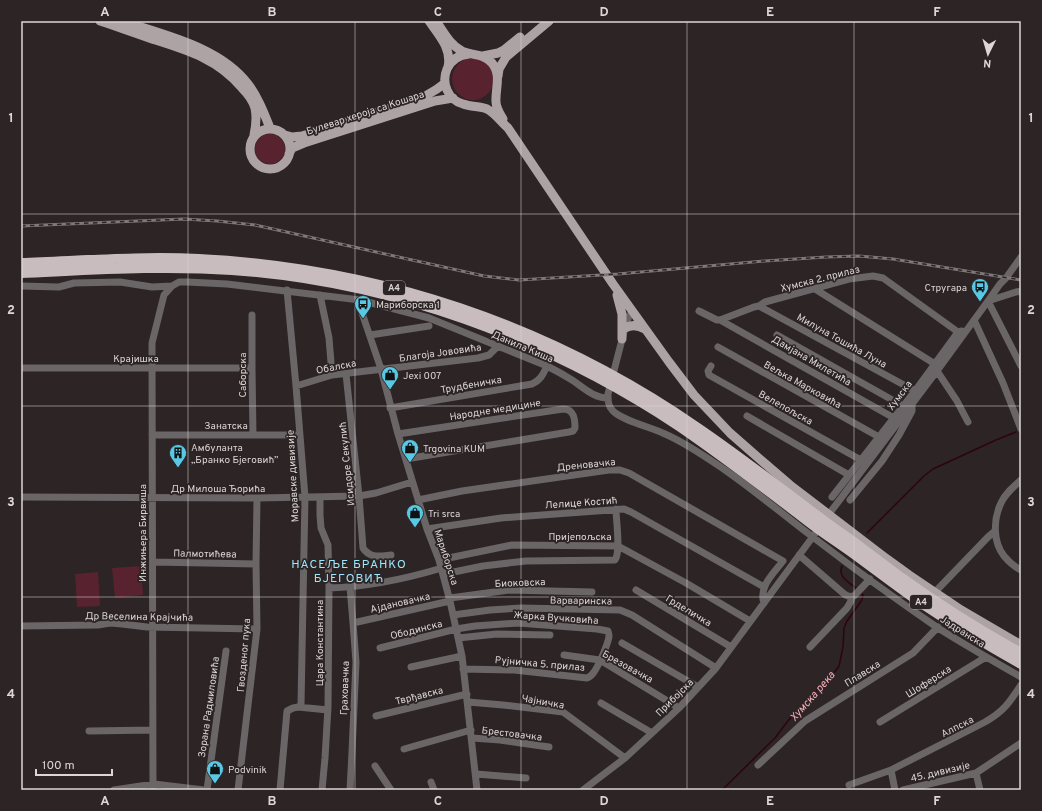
<svg xmlns="http://www.w3.org/2000/svg" width="1042" height="811" font-family="Overpass,sans-serif">
<rect width="100%" height="100%" fill="#2c2425"/>
<!-- green -->
<path fill="#59222f" d="M452 79a21 21 0 1 1 42 0a21 21 0 1 1-42 0Z
M255 149a15 15 0 1 1 30 0a15 15 0 1 1-30 0Z
M141,566L143,595L115,598L112,568Z
M98,572L100,606L77,607L75,574Z"/>
<g fill="none" stroke-linecap="round" stroke-linejoin="round">
<!-- stream -->
<path stroke="#2f0310" stroke-width="1.5" d="M867,533L924,476L933,469L996,440L1016,432
M842,566C837,577 850,583 857,589
M722,790L775,738L787,722L804,703L830,678L839,666L843,647L844,628L847,621L862,600L863,595L861,593"/>
<!-- minor -->
<path stroke="#6a6566" stroke-width="7" d="M21,286L59,287L74,283L120,282L152,287L172,286L179,282H187L227,284L360,300L429,318L547,366C555,370 564,375 572,380C583,387 593,398 608,398
M815,289L935,364
M287,290L296,386L305,497L301,705L298,707
M1021,291L1016,292L988,301L1021,366
M320,295L329,338L332,375
M360,300L361,310L381,369L398,434L427,529L439,560L450,601L462,656L477,790
M759,306L915,391
M699,311L717,320H720L754,307L759,306L765,302L849,279L873,276L883,278L958,332
M633,312L629,316L625,328L608,394C608,401 608,406 613,411C623,421 651,427 665,434C686,443 706,457 725,470C757,492 787,518 818,541C857,571 897,600 938,628C965,645 993,661 1021,677
M252,315V368L253,435
M720,320L894,418
M974,320L1003,383L1021,429
M370,335L429,326
M777,335L903,406
M718,347L879,437
M711,366L708,371L709,375L861,460
M21,368H252
M937,371L957,401L968,422
M346,374L359,496L363,548C370,559 381,556 391,555
M296,386L332,375L478,358L489,355L498,346
M390,408L532,384C541,380 543,374 547,366
M747,416L849,475
M398,434L563,409C574,409 575,419 575,428L573,431L569,432L406,459
M152,435H300
M1021,480C1013,487 1005,494 1001,503C993,520 993,542 1004,556C1009,562 1015,567 1021,570
M21,497L257,498L359,496L376,493L412,482
M320,497V515L321,528L328,545L329,588L328,707L325,758L322,790
M832,497L915,391L958,332L962,331
M418,500L462,491L609,470H620L629,473L783,561C774,573 758,587 764,603
M850,500L882,461L899,435L912,411V405
M826,518L937,371L988,301L1000,284L1006,278L1021,257
M427,529L501,518L624,509L631,512L764,587
M799,555L843,593C846,596 850,597 854,596L870,579
M439,560L512,545L618,546L686,583L750,621
M153,562L256,564
M444,574L483,566L526,561L615,560C621,552 616,520 616,509
M350,587L353,623L356,662L352,752L350,790
M329,588C367,587 405,579 442,568
M636,590L731,647
M935,592L988,537L995,531
M450,598L509,590L592,592
M453,615L490,610L521,608L620,610L632,615L716,668
M353,623L450,601
M21,626L98,625L110,623L122,624L147,627L257,629
M458,638L497,634L550,635
M622,643L698,687
M810,647L847,608L851,601L852,597
M380,648L456,629L475,626L518,623L597,629L608,631C609,634 609,634 609,637C607,646 599,665 594,672C592,675 590,677 587,678L514,670L463,669
M564,655L600,660L679,708
M411,667L462,656
M468,702L503,705L563,712L625,758
M601,703L652,733
M376,716L467,694
M880,722L986,657
M89,731L153,730
M472,738L500,740L549,747
M404,749L471,730
M758,765L805,721L913,653L938,627
M375,766L391,790
M891,770L895,790
M976,773L980,790
M476,774L526,778
M431,782L434,790
M849,785L891,770L985,722C1004,711 1009,703 1021,685
M114,790L154,784L204,790
M153,790L152,343L164,295L172,286
M207,790L226,651
M238,790L257,629L256,564L257,498
M280,790L287,711L293,708L298,707L328,710
M583,790L625,758L679,708L716,668L820,527
M903,790L976,773L1021,743"/>
<!-- major -->
<path stroke="#ada3a5" stroke-width="9" d="M100,21C118,27 135,33 152,39C187,50 218,59 242,88C247,93 253,101 255,108C257,118 256,126 254,135
M122,21C164,35 220,47 248,84C258,97 264,113 270,128
M429,21C439,35 452,49 448,67
M436,21C443,31 450,45 462,51C473,56 483,53 492,63C502,75 495,89 496,102C496,108 500,114 503,119
M469,54C459,55 451,60 447,69C441,83 448,100 463,104C471,107 480,106 487,109C495,113 501,122 508,128L613,284L669,362L694,395L730,433L762,461L790,485L883,556L909,575L961,610L1021,645
M483,56L498,53L504,50L520,37
M498,76L499,69L506,57L549,21
M250 149a20 20 0 1 1 40 0a20 20 0 1 1-40 0Z
M285,135L292,137L302,136L422,98L437,89L445,83
M289,154L292,148L304,143L435,101L453,98
M617,295L622,314V339
M625,328C632,324 638,325 645,329"/>
<!-- highway -->
<path stroke="#c8bcbe" stroke-width="10" d="M21,263C80,261 140,256 199,259C379,268 549,325 698,428C742,458 784,491 827,523C839,532 852,540 863,549C875,558 887,567 899,576C938,604 979,630 1021,653
M21,273C91,270 162,265 232,270C391,281 546,338 679,426C723,456 766,489 809,522C823,533 839,543 854,554C876,570 898,587 921,603C954,625 987,645 1021,664"/>
<defs>
<path id="rail" d="M21,226L184,219L217,221L255,225L484,276L519,280L618,274L765,261L826,257L859,256L893,259L1021,280"/>
</defs>
<!-- rail casing -->
<use href="#rail" stroke="#7f7879" stroke-width="3"/>
<!-- rail -->
<use href="#rail" stroke="#2c2425" stroke-width="1.5" stroke-dasharray="4.5" stroke-linecap="butt"/>
</g>
<!-- grid -->
<path fill="none" stroke="#dcd6d7" stroke-width="1" stroke-opacity="0.55" d="M188,21V790M355,21V790M521,21V790M687,21V790M854,21V790M21,214H1021M21,406H1021M21,597H1021"/>
<!-- icons -->
<defs>
<symbol id="bus-pin" viewBox="-11 -11 22 30"><path d="M0 17L-7.5 6A9.5 9.5 0 1 1 7.5 6Z" fill="#59c8e5" stroke="#2c2425"/><path d="M-5-6H5V4H4V6H2V4H-2V6H-4V4H-5ZM-3.5-4V0h7V-4ZM-3.5 1.2v1.5H-2V1.2ZM2 1.2v1.5H3.5V1.2Z" fill="#111"/></symbol>
<symbol id="shop-pin" viewBox="-11 -11 22 30"><path d="M0 17L-7.5 6A9.5 9.5 0 1 1 7.5 6Z" fill="#59c8e5" stroke="#2c2425"/><path d="M-5-2.5h2.3a2.7 3.5 0 0 1 5.4 0H5L5.5 6h-11ZM-1.5-2.5h3a1.5 2.3 0 0 0-3 0Z" fill="#111"/></symbol>
<symbol id="building-pin" viewBox="-11 -11 22 30"><path d="M0 17L-7.5 6A9.5 9.5 0 1 1 7.5 6Z" fill="#59c8e5" stroke="#2c2425"/><path d="M-4-6H4V6H1V3H-1V6H-4ZM-2.5-4.3h1.7v1.8h-1.7ZM.8-4.3h1.7v1.8H.8ZM-2.5-1h1.7V.8h-1.7ZM.8-1h1.7V.8H.8Z" fill="#111"/></symbol>
</defs>
<g fill-rule="evenodd">
<use href="#bus-pin" x="970" y="277" width="20" height="27"/>
<use href="#bus-pin" x="353" y="294" width="20" height="27"/>
<use href="#shop-pin" x="380" y="365" width="20" height="27"/>
<use href="#shop-pin" x="400" y="438" width="20" height="27"/>
<use href="#building-pin" x="168" y="443" width="20" height="27"/>
<use href="#shop-pin" x="405" y="503" width="20" height="27"/>
<use href="#shop-pin" x="205" y="759" width="20" height="27"/>
</g>
<g text-anchor="middle" stroke-width="3.5" stroke-linejoin="round" paint-order="stroke">
<!-- shield labels -->
<g fill="#2c2425" stroke="#a7a1a2" stroke-width="1">
<rect x="383" y="281" width="22" height="14" rx="3"/>
<rect x="910" y="595" width="22" height="14" rx="3"/>
</g>
<g font-size="9" font-weight="bold" fill="#dcd6d7">
<text x="394" y="291">A4</text>
<text x="921" y="605">A4</text>
</g>
<!-- street labels -->
<g font-size="10" fill="#dcd6d7" stroke="#2c2425">
<text transform="translate(365 112) rotate(-18)" y="4">Булевар хероја са Кошара</text>
<text transform="translate(820 278) rotate(-14)" y="4">Хумска 2. прилаз</text>
<text transform="translate(842 340) rotate(29)" y="4">Милуна Тошића Луна</text>
<text transform="translate(523 346) rotate(23)" y="4">Данила Киша</text>
<text transform="translate(440 352) rotate(-8)" y="4">Благоја Јововића</text>
<text x="136" y="362">Крајишка</text>
<text transform="translate(812 360) rotate(30)" y="4">Дамјана Милетића</text>
<text transform="translate(336 366) rotate(-11)" y="4">Обалска</text>
<text transform="translate(242 375) rotate(-90)" y="4">Саборска</text>
<text transform="translate(471 384) rotate(-10)" y="4">Трудбеничка</text>
<text transform="translate(803 384) rotate(29)" y="4">Вељка Марковића</text>
<text transform="translate(899 395) rotate(-53)" y="4">Хумска</text>
<text transform="translate(786 407) rotate(29)" y="4">Велепољска</text>
<text transform="translate(495 409) rotate(-9)" y="4">Народне медицине</text>
<text x="226" y="429">Занатска</text>
<text transform="translate(346 464) rotate(-96)" y="4">Исидоре Секулић</text>
<text transform="translate(586 464) rotate(-6)" y="4">Дреновачка</text>
<text transform="translate(292 476) rotate(-93)" y="4">Моравске дивизије</text>
<text x="218" y="492">Др Милоша Ђорића</text>
<text transform="translate(581 502) rotate(-4)" y="4">Лелице Костић</text>
<text transform="translate(142 533) rotate(-90)" y="4">Инжињера Бирвиша</text>
<text x="580" y="540">Пријепољска</text>
<text transform="translate(205 553) rotate(1)" y="4">Палмотићева</text>
<text transform="translate(447 557) rotate(72)" y="4">Мариборска</text>
<text transform="translate(520 582) rotate(-2)" y="4">Биоковска</text>
<text transform="translate(581 600) rotate(1)" y="4">Варваринска</text>
<text transform="translate(400 602) rotate(-13)" y="4">Ајдановачка</text>
<text transform="translate(689 610) rotate(31)" y="4">Грделичка</text>
<text transform="translate(139 616) rotate(1)" y="4">Др Веселина Крајчића</text>
<text transform="translate(556 617) rotate(4)" y="4">Жарка Вучковића</text>
<text transform="translate(416 629) rotate(-14)" y="4">Ободинска</text>
<text transform="translate(963 631) rotate(32)" y="4">Јадранска</text>
<text transform="translate(319 643) rotate(-90)" y="4">Цара Константина</text>
<text transform="translate(243 655) rotate(-85)" y="4">Гвозденог пука</text>
<text transform="translate(540 663) rotate(5)" y="4">Рујничка 5. прилаз</text>
<text transform="translate(628 666) rotate(29)" y="4">Брезовачка</text>
<text transform="translate(862 673) rotate(-32)" y="4">Плавска</text>
<text transform="translate(928 681) rotate(-32)" y="4">Шоферска</text>
<text transform="translate(344 688) rotate(-88)" y="4">Граховачка</text>
<text transform="translate(419 695) rotate(-14)" y="4">Тврђавска</text>
<text transform="translate(674 697) rotate(-45)" y="4">Прибојска</text>
<text transform="translate(543 701) rotate(10)" y="4">Чајничка</text>
<text transform="translate(208 707) rotate(-82)" y="4">Зорана Радмиловића</text>
<text transform="translate(957 726) rotate(-27)" y="4">Алпска</text>
<text transform="translate(512 733) rotate(7)" y="4">Брестовачка</text>
<text transform="translate(940 771) rotate(-13)" y="4">45. дивизије</text>
</g>
<!-- poi labels -->
<g font-size="10" fill="#dcd6d7" stroke="#2c2425" text-anchor="start">
<text x="967" y="291" text-anchor="end">Стругара</text>
<text x="376" y="308">Мариборска 1</text>
<text x="403" y="379">Jexi 007</text>
<text x="191" y="451">Амбуланта<tspan x="191" dy="12">„Бранко Бјеговић”</tspan></text>
<text x="423" y="452">Trgovina KUM</text>
<text x="428" y="517">Tri srca</text>
<text x="228" y="773">Podvinik</text>
</g>
<!-- water labels -->
<g font-size="11" font-style="italic" fill="#f9aebb" stroke="#2c2425">
<text transform="translate(812 696) rotate(-49)" y="4">Хумска река</text>
</g>
<!-- quarter labels -->
<g font-size="12" letter-spacing="1" fill="#9ce7fd" stroke="#2c2425">
<text x="349" y="568">НАСЕЉЕ БРАНКО<tspan x="349" dy="14">БЈЕГОВИЋ</tspan></text>
</g>
</g>
<!-- border -->
<rect width="1042" height="811" fill="none" stroke="#2c2425" stroke-width="44"/>
<!-- north arrow -->
<g transform="translate(988 54) rotate(185)" stroke="#2c2425" stroke-width="3" paint-order="stroke">
<path d="M0-3L7 15L0 10L-7 15Z" fill="#dcd6d7"/>
<text y="-6" font-size="11" font-weight="bold" text-anchor="middle" fill="#dcd6d7">N</text>
</g>
<!-- scale -->
<path d="M36 769v6h76v-6" fill="none" stroke="#dcd6d7" stroke-width="2"/>
<text x="42" y="769" font-size="12" fill="#dcd6d7" stroke="#2c2425" stroke-width="3" paint-order="stroke">100 m</text>
<rect x="22" y="22" width="998" height="767" fill="none" stroke="#dcd6d7" stroke-width="1.5"/>
<g font-size="13" text-anchor="middle" font-weight="bold" fill="#dcd6d7">
<text x="105" y="16">A</text>
<text x="272" y="16">B</text>
<text x="438" y="16">C</text>
<text x="604" y="16">D</text>
<text x="770" y="16">E</text>
<text x="937" y="16">F</text>
<text x="11" y="122">1</text>
<text x="1031" y="122">1</text>
<text x="11" y="314">2</text>
<text x="1031" y="314">2</text>
<text x="11" y="506">3</text>
<text x="1031" y="506">3</text>
<text x="11" y="698">4</text>
<text x="1031" y="698">4</text>
<text x="105" y="805">A</text>
<text x="272" y="805">B</text>
<text x="438" y="805">C</text>
<text x="604" y="805">D</text>
<text x="770" y="805">E</text>
<text x="937" y="805">F</text>
</g>
</svg>
